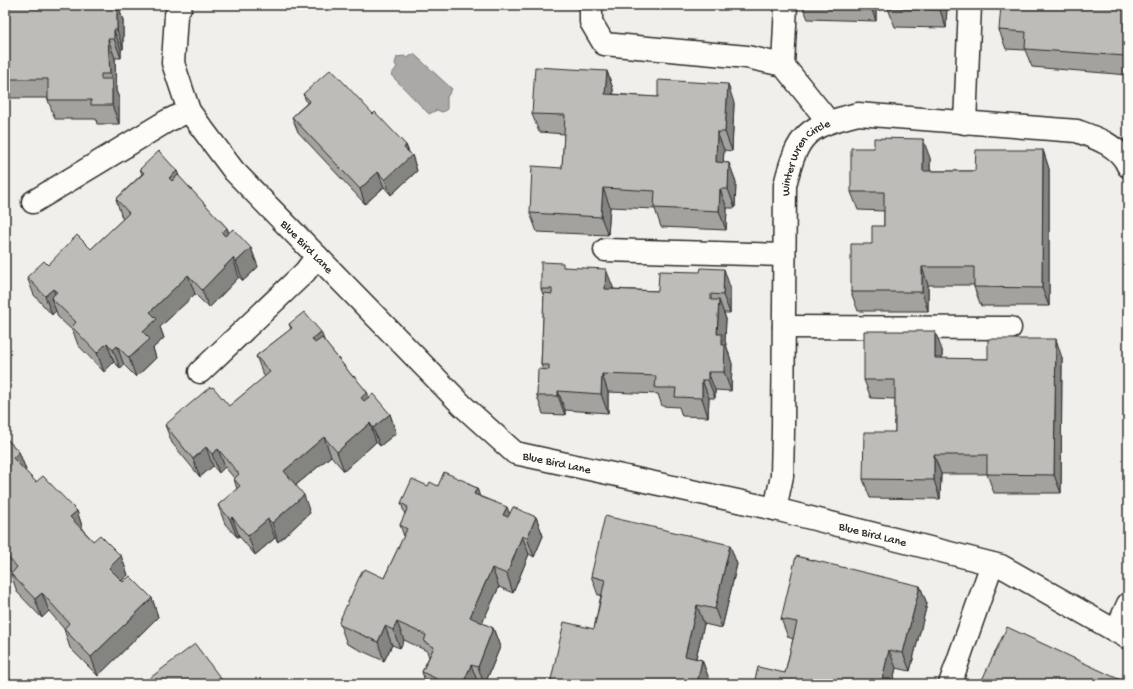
<svg xmlns="http://www.w3.org/2000/svg" width="1133" height="689" font-family="'Gochi Hand',sans-serif">
<rect width="100%" height="100%" fill="#f0efeb"/>
<filter id="ink" filterUnits="userSpaceOnUse"><feTurbulence type="fractalNoise" baseFrequency=".025" numOctaves="2"/><feDisplacementMap in="SourceGraphic" scale="8" xChannelSelector="R" yChannelSelector="G"/><feConvolveMatrix kernelMatrix="1 2 1 2 8 2 1 2 1" color-interpolation-filters="sRGB"/></filter>
<g filter="url(#ink)">
<!-- water -->
<path fill="#aaa9a7" stroke="#777775" d="M414,54L452,89L447,97V110L442,112L437,110L429,114L391,75L397,67L395,64L397,57L404,56L407,58Z"/>
<g fill="none" stroke-linecap="round" stroke-linejoin="round">
<defs>
<g id="minor">
<path id="s1" d="M181,5L176,15L173,63L189,111L234,171L463,406L515,453L775,509L1001,566L1128,638"/>
<path d="M591,5V22L604,44L747,57L783,65L828,121"/>
<path d="M783,65L786,5"/>
<path d="M965,123L970,5"/>
<path d="M33,202L167,121L189,111"/>
<path d="M605,250L784,255"/>
<path d="M784,327L1010,328"/>
<path d="M200,372L305,272L317,256"/>
<path id="s2" d="M775,509L782,476L783,431L785,185C798,133 806,127 858,114L1077,131C1096,138 1120,146 1128,166"/>
<path d="M1116,631L1128,604"/>
<path d="M950,684L992,564"/>
</g>
</defs>
<!-- minor casing -->
<use href="#minor" stroke="#2b2b2b" stroke-width="25"/>
<!-- minor -->
<use href="#minor" stroke="#fdfcf7" stroke-width="22"/>
</g>
<!-- wall -->
<path fill="#a3a29e" stroke="#2b2b2b" d="M5,5H118L123,21V49H121V58H115L116,91L119,98V124H97L96,119H55L48,100V98H5Z
M802,5H876V21L808,19Z
M947,5L946,28L895,27L888,8Z
M1128,5V75L1032,67L1025,50L1006,49L999,30Z
M607,71L613,89V94L734,103L732,151L724,150L723,163H729L736,182L735,208H727L726,230L661,227L655,209L610,207L608,235L537,232L530,213L562,168L564,134L539,132L532,114Z
M303,94L373,114L406,145L409,152L412,155L417,171L391,195L384,187L365,204L298,132L292,117L307,103Z
M1043,150L1049,169V306H981L974,287V285H928V311H858L851,292L872,244L884,226V211L858,210L851,192L930,158V171H975Z
M140,169L177,171L179,177L227,228L229,233L251,248L258,267L243,281L239,277L209,308L195,294L160,327L164,338L153,348L156,358L136,377L124,365L120,368L114,362L104,372L78,345L73,331L58,317L56,311L52,315L34,295L27,277L48,265L91,249L123,219L122,218L116,199L142,174Z
M564,267L613,287V289L658,291L730,287V313H724L726,319L725,341L732,364L731,391L715,390V398H709L708,417L682,416L679,407L662,406L658,394L608,392V413L565,410V415L543,414L537,396L543,370L541,365L544,297L541,289Z
M289,324L324,341L353,377L367,392L369,397L390,414L396,433L380,446L376,442L344,471L331,456L296,485L310,513L278,542L275,538L255,555L239,536L237,537L225,524L218,505L237,489L234,479V478L225,467L219,473L213,466L200,477L172,443L165,425L229,406L265,377L263,374L256,356L291,329Z
M942,350V359H988L1062,358L1061,493H994L987,474H941L940,499L870,498L863,479L895,432V399L871,398L864,380Z
M5,437L19,452L26,470L25,471L36,482L77,511L83,529V530L93,541L121,556L128,575L122,580L123,582L152,598L158,617L98,676L70,648L64,629L49,611L42,618L17,592L11,574L12,573L5,566Z
M470,485L477,488L479,496L510,513L536,517L543,536L534,557L529,554L513,593L499,587L482,623L493,628L500,647L485,684H480L478,683V684H426L422,672L429,657L427,651L404,640L400,648L392,645L384,661L347,644L340,625L384,578L404,536L400,525L405,515L401,503L428,486Z
M737,564L722,628L704,624L696,658L702,660L709,679L708,684H550L594,629L601,595H598L591,576Z
M920,586L927,604L910,671L896,668L892,684H754L785,673L793,639L788,637L781,619Z"/>
<!-- shaded-wall -->
<path fill="#848481" stroke="#2b2b2b" d="M117,5H118L123,21V49L117,30Z
M870,5H876V21Z
M940,5H947L946,28L940,10Z
M1128,26V62L1126,56Z
M114,30L121,49V58L114,39Z
M108,39L115,58L116,91L119,98V124L112,105V81L110,74Z
M607,71L613,89L612,113L605,94Z
M728,84L734,103L732,151L725,132Z
M717,132L724,150L722,181L716,162Z
M923,139L930,158V190L923,171Z
M406,145L410,157L412,155L417,171L391,195L385,180L404,148Z
M1043,150L1049,169V306L1042,288Z
M729,163L736,182L735,208L728,189Z
M177,171L184,189L176,197L169,178Z
M378,172L384,187L365,204L360,189Z
M603,188L610,207L608,235L601,217Z
M720,189L727,208L726,230L719,211Z
M227,228L234,247L222,233Z
M251,248L258,267L243,281L236,262Z
M233,258L239,277L209,308L202,290Z
M922,267L928,285V311L922,292Z
M606,269L613,287L612,307L605,289Z
M724,269L730,287V313L723,295Z
M188,275L195,294L160,327L164,338L153,348L156,358L136,377L129,358L143,332L150,312Z
M53,289L60,306L51,298L56,311L52,315L45,296Z
M719,300L726,319L725,341L732,364L731,391L724,372L717,334Z
M935,331L942,350V377L935,358Z
M321,332L328,350L319,358L312,339Z
M1056,339L1062,358L1061,493L1054,475Z
M107,343L114,362L104,372L97,353Z
M117,346L124,365L120,368L113,350Z
M708,372L715,390V398L708,380Z
M602,374L608,392V413L601,394Z
M702,380L709,398L708,417L702,398Z
M558,391L565,410V415L558,396Z
M367,392L374,410L368,416L361,398Z
M390,414L396,433L380,446L373,428Z
M370,423L376,442L344,471L337,452Z
M324,437L331,456L290,490L284,471Z
M206,447L213,466L200,477L193,459Z
M218,449L225,467L219,473L212,454Z
M19,452L26,470L19,477L13,458Z
M934,455L941,474L940,499L934,480Z
M477,488L483,506L474,494Z
M304,495L310,513L278,542L272,523Z
M507,507L514,525L503,515Z
M77,511L83,529L77,536L70,517Z
M232,517L239,536L237,537L230,519Z
M536,517L543,536L534,557L527,538Z
M268,519L275,538L255,555L248,536Z
M522,536L529,554L513,593L507,574Z
M730,545L737,564L722,628L715,609Z
M121,556L128,575L116,586L109,568Z
M492,568L499,587L476,636L470,617Z
M920,586L927,604L910,671L903,653Z
M42,593L49,611L42,618L35,599Z
M152,598L158,617L98,676L91,657Z
M697,605L704,624L692,674L685,656Z
M397,622L404,640L400,648L393,630Z
M385,626L392,645L384,661L378,642Z
M493,628L500,647L485,684H484L478,667Z
M889,650L896,668L892,684H881Z
M702,660L709,679L708,684H697Z
M471,665L478,683V684H463Z"/>
<!-- building -->
<path fill="#bdbcb8" stroke="#2b2b2b" d="M5,5H117V30H114V39H108L110,74H101V79H112V105H91V100H48V79H5Z
M888,5H940V10L888,8Z
M1001,5H1128V26L1126,56L1025,49L1026,32L999,30Z
M535,67L607,71L605,94L658,97V80L728,84L725,132H717L716,162L729,163L728,189H720L719,211L654,208L655,191L603,188L601,217L530,213L532,166L562,168L565,115L532,114Z
M331,69L373,114L375,112L406,145L404,148L412,155L385,180L378,172L360,189L292,117L310,101L303,94Z
M874,138L923,139V171H975L976,150H1043L1042,288L974,287V267H922V292H851V244H872V226H884V192H851V148H874Z
M159,151L177,171L169,178L172,181L178,175L227,228L222,233L225,236L233,229L251,248L236,262L233,258L202,290L188,275L150,312L157,319L143,332L150,339L129,358L117,346L113,350L107,343L97,353L72,327L76,322L51,298L57,292L53,289L45,296L27,277L44,261L48,265L77,235L91,249L129,213L116,199L144,173L140,169Z
M541,262L563,263V267L606,269L605,289L658,291L659,271L700,272L701,268L724,269L723,295L711,294V300H719L717,334H722V345H725L724,372H708V380H702V398L675,397L676,388H655L656,376L602,374L601,394L558,391V396H537L538,369L549,370V365H541L544,293L552,294V289H541Z
M304,312L321,332L312,339L315,343L322,338L353,377L354,376L367,392L361,398L364,401L373,394L390,414L373,428L370,423L337,452L324,437L284,471L304,495L272,523L268,519L248,536L232,517L230,519L218,505L240,486L234,479L239,474L218,449L212,454L206,447L193,459L165,425L210,387L211,388L213,387L229,406L270,372L256,356L292,328L289,324Z
M864,331H935V358L988,359V339H1056L1054,475L987,474V455H934V480L863,479L864,432H895V380H864Z
M5,437L19,452L13,458L36,482L43,476L77,511L70,517L93,541L100,535L121,556L109,568L123,582L130,576L152,598L91,657L64,629L69,623L42,593L35,599L11,574L17,567L5,554Z
M444,472L469,483L468,484L477,488L474,494L507,507L503,515L508,517L513,507L536,517L527,538L522,536L507,574L492,568L470,617L493,628L478,667L471,665L463,684H448L422,672L434,647L424,642L426,635L397,622L393,630L385,626L378,642L340,625L339,622L362,571H364L365,569L384,578L407,529L400,525L408,507L401,503L412,479L428,486L430,482L438,486Z
M605,516L730,545L715,609L697,605L685,656L702,660L697,684H550L564,622L594,629L605,580L591,576Z
M796,556L920,586L903,653L889,650L881,684H754L758,667L785,673L797,622L781,619Z
M1007,627L1127,683L1126,684H980Z
M195,644L225,684H142Z"/>
</g>
<g text-anchor="middle" stroke-width="4" stroke-linejoin="round" paint-order="stroke">
<!-- street labels -->
<g font-size="12" fill="#2b2b2b" stroke="#fdfcf7">
<text dy="4" stroke="none"><textPath href="#s2" startOffset="360">Winter Wren Circle</textPath></text>
<text dy="4" stroke="none"><textPath href="#s1" startOffset="290">Blue Bird Lane</textPath></text>
<text dy="4" stroke="none"><textPath href="#s1" startOffset="626">Blue Bird Lane</textPath></text>
<text dy="4" stroke="none"><textPath href="#s1" startOffset="950">Blue Bird Lane</textPath></text>
</g>
</g>
<!-- margin -->
<rect width="1133" height="689" fill="none" stroke="#fdfcf7" stroke-width="20"/>
<rect x="10" y="10" width="1113" height="669" fill="none" stroke="#2b2b2b" stroke-width="1.5" filter="url(#ink)"/>
</svg>
